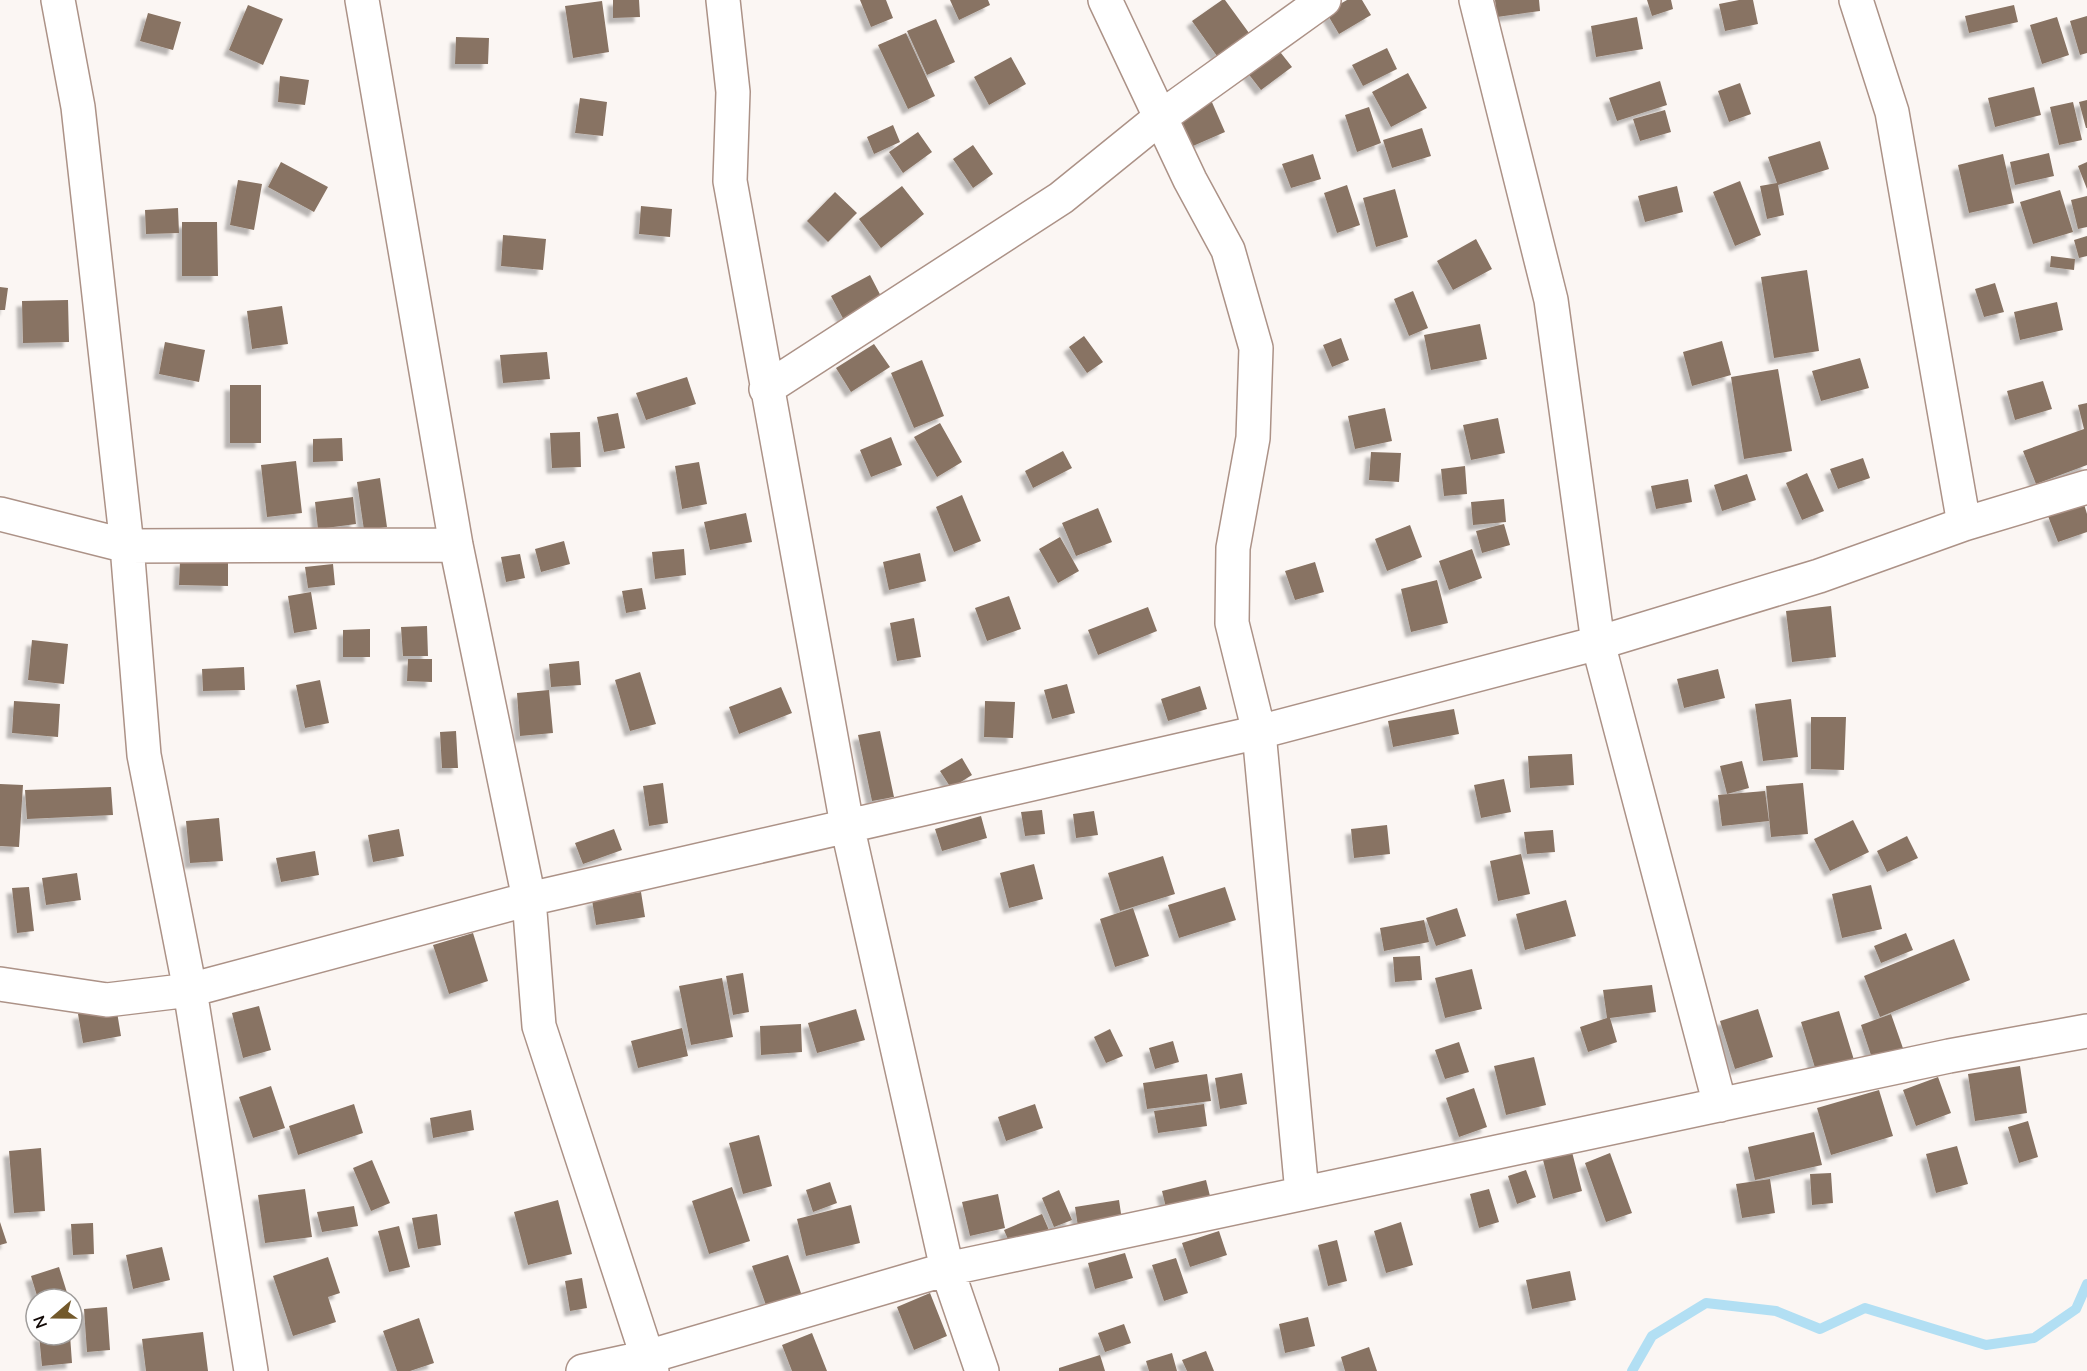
<svg xmlns="http://www.w3.org/2000/svg" width="2087" height="1371" font-family="Mulish,sans-serif">
<defs>
<filter id="shadow"><feDropShadow dx="-5.5" dy="5.5" stdDeviation="1.5" flood-color="#0004"/></filter>
</defs>
<rect width="100%" height="100%" fill="#fbf6f3"/>
<g fill="none" stroke-linecap="round" stroke-linejoin="round">
<!-- stream -->
<path stroke="#b2dff3" stroke-width="10" d="M1632,1371L1652,1336L1706,1303L1776,1311L1820,1329L1865,1308L1986,1345L2034,1338L2076,1309L2087,1284"/>
</g>
<!-- building -->
<path fill="#887363" filter="url(#shadow)" d="M613,0H639L640,17L613,18Z
M860,0H886L893,18L871,27Z
M950,0H988L990,5L959,20Z
M1222,0H1225L1249,33L1217,56L1192,21Z
M1347,0H1362L1371,15L1339,34L1326,12Z
M1495,0H1539L1540,11L1497,17Z
M1647,0H1671L1673,9L1652,16Z
M1739,0H1753L1758,24L1725,31L1719,4Z
M602,1L609,52L573,58L565,6Z
M248,5L283,19L263,65L229,50Z
M2014,5L2018,22L1969,33L1965,16Z
M148,13L181,22L173,50L140,41Z
M2087,16V53L2080,55L2070,21Z
M1637,17L1643,49L1596,57L1591,26Z
M2057,17L2069,55L2042,64L2030,25Z
M936,19L955,62L927,75L907,31Z
M906,33L935,96L908,109L878,45Z
M456,37L489,38L488,64H455Z
M1277,48L1292,67L1261,90L1247,72Z
M1387,48L1397,69L1363,86L1352,65Z
M1011,57L1026,84L989,105L974,77Z
M1408,73L1427,108L1391,127L1372,92Z
M280,76L309,80L305,105L278,102Z
M1660,81L1667,105L1617,121L1609,98Z
M1740,83L1751,114L1729,122L1718,91Z
M2034,87L2041,115L1995,127L1988,98Z
M580,98L607,102L603,136L575,133Z
M1211,100L1225,132L1186,149L1172,118Z
M2087,100V128H2086L2079,102Z
M2073,102L2082,140L2059,145L2050,107Z
M1369,107L1381,143L1357,152L1345,115Z
M1665,110L1671,132L1640,141L1633,119Z
M893,125L900,142L874,154L867,137Z
M1422,128L1431,156L1392,168L1383,140Z
M918,132L932,152L903,173L889,152Z
M1820,141L1829,169L1778,185L1784,215L1767,219L1760,186L1777,183L1768,157Z
M973,145L993,174L973,188L953,159Z
M2049,153L2054,176L2015,185L2010,162Z
M1313,154L1321,179L1291,188L1282,164Z
M2003,154L2014,203L1969,213L1958,165Z
M281,162L328,187L314,212L268,187Z
M2087,162V189L2078,166Z
M238,180L262,184L254,230L230,225Z
M1740,181L1761,235L1735,246L1713,192Z
M1347,185L1360,225L1337,233L1324,193Z
M902,186L924,214L881,248L859,219Z
M1677,186L1683,212L1645,222L1638,196Z
M1395,189L1408,237L1376,247L1363,198Z
M2060,190L2073,232L2033,244L2020,202Z
M835,192L857,213L828,242L807,221Z
M2087,196V227L2078,229L2071,200Z
M641,206L672,209L670,237L639,234Z
M178,208L179,233L146,234L145,210Z
M182,222H217L218,276H182Z
M503,235L546,239L543,270L501,266Z
M2087,236V256L2079,258L2074,240Z
M1476,239L1492,269L1453,290L1437,261Z
M2051,256L2075,259L2074,270L2050,267Z
M1807,270L1819,351L1774,358L1761,277Z
M870,275L885,304L846,324L831,296Z
M1995,283L2004,312L1984,317L1975,289Z
M0,287L8,288L5,310H0Z
M1413,291L1428,328L1409,336L1394,299Z
M68,300L69,342L23,343L22,301Z
M2057,302L2063,330L2020,340L2014,312Z
M282,306L288,344L252,349L247,311Z
M1480,324L1487,359L1431,370L1424,335Z
M1084,336L1103,362L1087,373L1069,347Z
M1341,338L1349,360L1332,367L1323,345Z
M1722,341L1731,375L1692,386L1683,352Z
M165,342L205,350L199,382L159,374Z
M874,344L890,367L851,392L836,368Z
M547,352L550,379L503,383L500,355Z
M1860,358L1869,388L1821,401L1812,371Z
M922,360L944,416L914,428L891,373Z
M1778,369L1792,451L1744,459L1731,377Z
M687,377L696,404L646,420L636,393Z
M2043,381L2052,409L2015,420L2007,391Z
M230,385H261V443H230Z
M2087,403V465L2036,484L2023,451L2084,429L2078,405Z
M1385,408L1392,441L1355,449L1348,416Z
M618,413L625,448L604,452L597,417Z
M1498,418L1505,453L1471,460L1463,425Z
M940,423L962,462L937,477L914,437Z
M580,432L581,467L552,468L550,433Z
M891,437L902,465L871,477L860,450Z
M342,438L343,461L313,462V439Z
M1063,451L1072,468L1033,488L1025,471Z
M1371,452L1401,453L1399,482L1369,480Z
M1863,458L1870,478L1838,489L1830,469Z
M296,461L302,513L267,517L261,465Z
M699,462L707,504L682,509L675,466Z
M1465,466L1467,494L1444,496L1441,469Z
M1807,473L1824,511L1802,520L1786,483Z
M1747,474L1756,500L1722,511L1714,485Z
M380,478L387,527L364,530L357,482Z
M1688,479L1692,502L1656,509L1651,486Z
M962,495L981,541L954,552L936,507Z
M353,497L356,524L318,529L315,502Z
M1504,499L1506,522L1473,525L1471,502Z
M2084,504L2087,514V532L2058,542L2048,516Z
M1098,508L1112,542L1076,556L1062,523Z
M746,513L752,542L710,550L704,522Z
M1504,524L1510,545L1482,553L1476,531Z
M1410,525L1422,557L1387,571L1375,539Z
M1060,537L1079,571L1058,583L1039,549Z
M564,541L570,564L541,572L535,549Z
M684,549L686,575L655,579L652,552Z
M1472,549L1482,578L1449,590L1439,561Z
M920,553L926,581L889,590L883,562Z
M520,554L525,578L506,582L501,557Z
M180,561L228,562V586L179,585Z
M1315,562L1324,592L1295,600L1285,571Z
M333,564L335,585L308,588L305,567Z
M1437,580L1448,623L1411,632L1401,589Z
M642,588L646,609L626,613L622,591Z
M311,592L317,629L294,633L288,596Z
M1009,596L1021,629L987,641L975,608Z
M1831,606L1836,657L1792,662L1786,611Z
M1148,607L1157,631L1098,655L1088,630Z
M914,618L921,657L897,661L890,623Z
M427,626L428,656H403L401,627Z
M370,629V657H343V630Z
M32,640L68,644L64,684L28,680Z
M408,659H432V682L407,681Z
M579,661L581,685L551,687L549,664Z
M244,667L245,690L203,691L202,669Z
M1718,669L1725,698L1684,708L1677,679Z
M640,672L656,724L630,731L615,680Z
M320,680L329,723L305,728L296,685Z
M1067,684L1075,713L1052,719L1044,690Z
M1200,686L1207,709L1168,721L1161,699Z
M781,687L792,713L739,734L729,707Z
M549,690L553,733L520,736L517,693Z
M1791,699L1798,757L1763,761L1755,704Z
M14,701L60,704L58,737L12,733Z
M985,701L1015,702L1013,738L984,737Z
M1454,709L1459,734L1393,747L1388,721Z
M1811,717H1846L1844,770L1811,769Z
M456,731L458,768H442L440,732Z
M880,731L894,797L872,801L858,735Z
M1572,754L1574,785L1530,788L1528,756Z
M962,758L972,775L951,788L940,771Z
M1742,761L1749,788L1727,794L1720,766Z
M1504,779L1511,812L1481,818L1474,785Z
M663,783L668,823L649,826L643,786Z
M1803,783L1808,834L1771,837L1766,786Z
M0,784L23,785L19,847L0,846Z
M111,787L113,815L27,819L25,790Z
M1765,791L1769,821L1722,826L1718,795Z
M1042,810L1045,834L1025,836L1021,812Z
M1094,811L1098,835L1076,838L1073,814Z
M981,816L987,838L942,851L935,829Z
M219,818L223,861L190,863L186,821Z
M1853,820L1869,852L1830,871L1814,839Z
M1387,825L1390,854L1354,858L1351,829Z
M399,829L404,856L373,862L368,835Z
M614,829L622,850L583,864L575,843Z
M1553,830L1555,852L1527,854L1524,832Z
M1907,836L1918,858L1887,872L1877,851Z
M315,851L319,875L281,882L276,858Z
M1521,854L1530,894L1498,901L1490,861Z
M1163,856L1175,894L1120,911L1108,873Z
M1034,864L1043,899L1009,908L1000,873Z
M77,873L81,900L46,905L42,878Z
M1871,885L1882,929L1842,938L1832,894Z
M29,887L34,931L17,933L12,888Z
M1225,887L1236,920L1179,938L1168,905Z
M641,892L645,917L596,925L592,900Z
M1566,900L1576,936L1525,950L1516,914Z
M1133,908L1149,956L1115,967L1100,919Z
M1457,908L1466,936L1436,946L1426,918Z
M1424,920L1429,942L1384,951L1380,928Z
M473,933L488,981L449,994L433,945Z
M1906,933L1913,950L1881,963L1874,946Z
M1954,939L1970,980L1880,1017L1864,976Z
M1420,956L1422,980L1395,982L1393,957Z
M1472,969L1482,1009L1445,1018L1435,978Z
M743,973L749,1012L733,1015L726,976Z
M722,978L733,1037L691,1045L679,986Z
M1652,985L1656,1012L1610,1018L1617,1042L1588,1052L1580,1027L1607,1018L1603,990Z
M116,1006L121,1036L83,1043L78,1014Z
M259,1006L271,1050L243,1058L232,1013Z
M856,1009L865,1040L817,1053L808,1023Z
M1758,1009L1773,1057L1735,1069L1720,1021Z
M1839,1011L1854,1060L1816,1071L1801,1022Z
M1891,1014L1905,1054L1874,1064L1861,1025Z
M801,1024L802,1052L761,1055L760,1026Z
M682,1028L688,1056L638,1068L631,1041Z
M1110,1029L1123,1056L1106,1063L1094,1037Z
M1173,1041L1179,1062L1155,1069L1149,1048Z
M1459,1042L1469,1072L1445,1079L1435,1050Z
M1534,1057L1546,1105L1506,1115L1494,1066Z
M2020,1066L2027,1113L1975,1121L1968,1074Z
M1242,1073L1247,1104L1220,1109L1215,1078Z
M1207,1074L1211,1101L1147,1109L1143,1083Z
M1938,1077L1951,1113L1916,1126L1903,1090Z
M271,1086L285,1128L253,1138L239,1097Z
M1474,1088L1487,1127L1459,1137L1446,1098Z
M1879,1090L1893,1136L1831,1155L1817,1108Z
M354,1104L363,1133L298,1155L289,1126Z
M1035,1104L1043,1128L1006,1141L998,1117Z
M1204,1104L1207,1126L1158,1133L1154,1111Z
M471,1110L474,1130L433,1138L430,1118Z
M2028,1121L2038,1157L2019,1163L2008,1127Z
M1814,1132L1822,1165L1755,1180L1748,1147Z
M759,1135L772,1186L743,1194L729,1143Z
M1957,1146L1968,1184L1936,1193L1926,1154Z
M41,1148L45,1211L14,1213L9,1151Z
M1572,1152L1582,1191L1553,1199L1543,1160Z
M1610,1153L1632,1213L1606,1222L1585,1163Z
M372,1160L390,1203L371,1211L353,1168Z
M1526,1170L1536,1197L1517,1204L1508,1176Z
M1831,1173L1833,1203L1812,1205L1810,1174Z
M1770,1179L1775,1213L1742,1218L1736,1184Z
M1206,1180L1212,1204L1168,1216L1162,1191Z
M830,1182L837,1203L813,1212L806,1190Z
M732,1187L750,1241L709,1254L692,1201Z
M305,1189L312,1237L265,1243L258,1195Z
M1489,1189L1499,1222L1479,1228L1470,1194Z
M1059,1190L1072,1220L1054,1227L1042,1198Z
M998,1194L1005,1228L970,1236L962,1202Z
M558,1200L572,1254L528,1265L514,1212Z
M1119,1200L1123,1227L1079,1233L1075,1207Z
M851,1205L860,1243L806,1256L797,1219Z
M354,1206L358,1226L322,1232L317,1212Z
M437,1214L441,1245L418,1249L412,1218Z
M1042,1214L1051,1235L1013,1251L1004,1230Z
M0,1222L7,1243L0,1245Z
M1401,1222L1413,1265L1386,1273L1374,1231Z
M93,1223L94,1254L73,1255L71,1224Z
M399,1226L410,1267L389,1272L378,1231Z
M1219,1231L1227,1255L1190,1267L1182,1243Z
M1337,1240L1347,1281L1328,1286L1318,1245Z
M162,1247L170,1280L133,1289L126,1255Z
M1125,1253L1133,1278L1095,1289L1088,1263Z
M788,1255L802,1296L767,1308L752,1266Z
M328,1257L340,1293L328,1297L336,1322L293,1336L273,1276Z
M1176,1258L1188,1293L1164,1301L1152,1265Z
M59,1267L69,1299H38L31,1276Z
M1570,1271L1576,1300L1532,1309L1526,1280Z
M582,1278L587,1308L570,1311L565,1281Z
M930,1293L947,1336L914,1350L897,1307Z
M107,1307L110,1350L87,1352L84,1309Z
M1308,1317L1315,1346L1285,1353L1279,1324Z
M419,1318L434,1363L410,1371H397L383,1331Z
M1124,1324L1131,1343L1105,1352L1098,1333Z
M203,1332L208,1371H146L142,1339Z
M812,1333L827,1371H792L782,1345Z
M39,1335H70L72,1363L42,1366Z
M1369,1347L1377,1371H1345L1341,1357Z
M1206,1351L1214,1371H1187L1182,1360Z
M1172,1353L1177,1371H1149L1146,1361Z
M1100,1355L1105,1371H1059V1368Z"/>
<g fill="none" stroke-linecap="round" stroke-linejoin="round">
<defs>
<path id="minor" d="M58,0L78,107L127,546L144,755L190,990L251,1371
M362,0L456,545L529,899L539,1026L652,1371
M723,0L733,92L730,181L847,825L947,1269L982,1371
M1105,0L1190,180L1228,250L1256,348L1253,438L1233,548L1232,623L1259,732L1302,1193
M1476,0L1551,300L1598,643L1720,1105
M1856,0L1892,112L1964,524
M766,389L1061,198L1161,117L1324,0
M0,514L127,546L456,545
M0,984L107,1000L190,990L529,899L1259,732L1598,643L1819,576L1964,524L2087,487
M583,1371L647,1357L947,1269L1949,1056L2087,1031"/>
</defs>
<!-- minor casing -->
<use href="#minor" stroke="#ac9287" stroke-width="36"/>
<!-- minor -->
<use href="#minor" stroke="#fff" stroke-width="33"/>
</g>
<!-- north arrow -->
<g transform="translate(54 1317) rotate(250)"><circle r="28" fill="#ffffff" stroke="#a09d9b" stroke-width="1.5"/>
<path d="M0-4.5L10 22L0 15L-10 22Z" fill="#73592b"/>
<text y="-9" font-size="16" font-weight="bold" text-anchor="middle" fill="#120906">N</text>
</g>
</svg>
